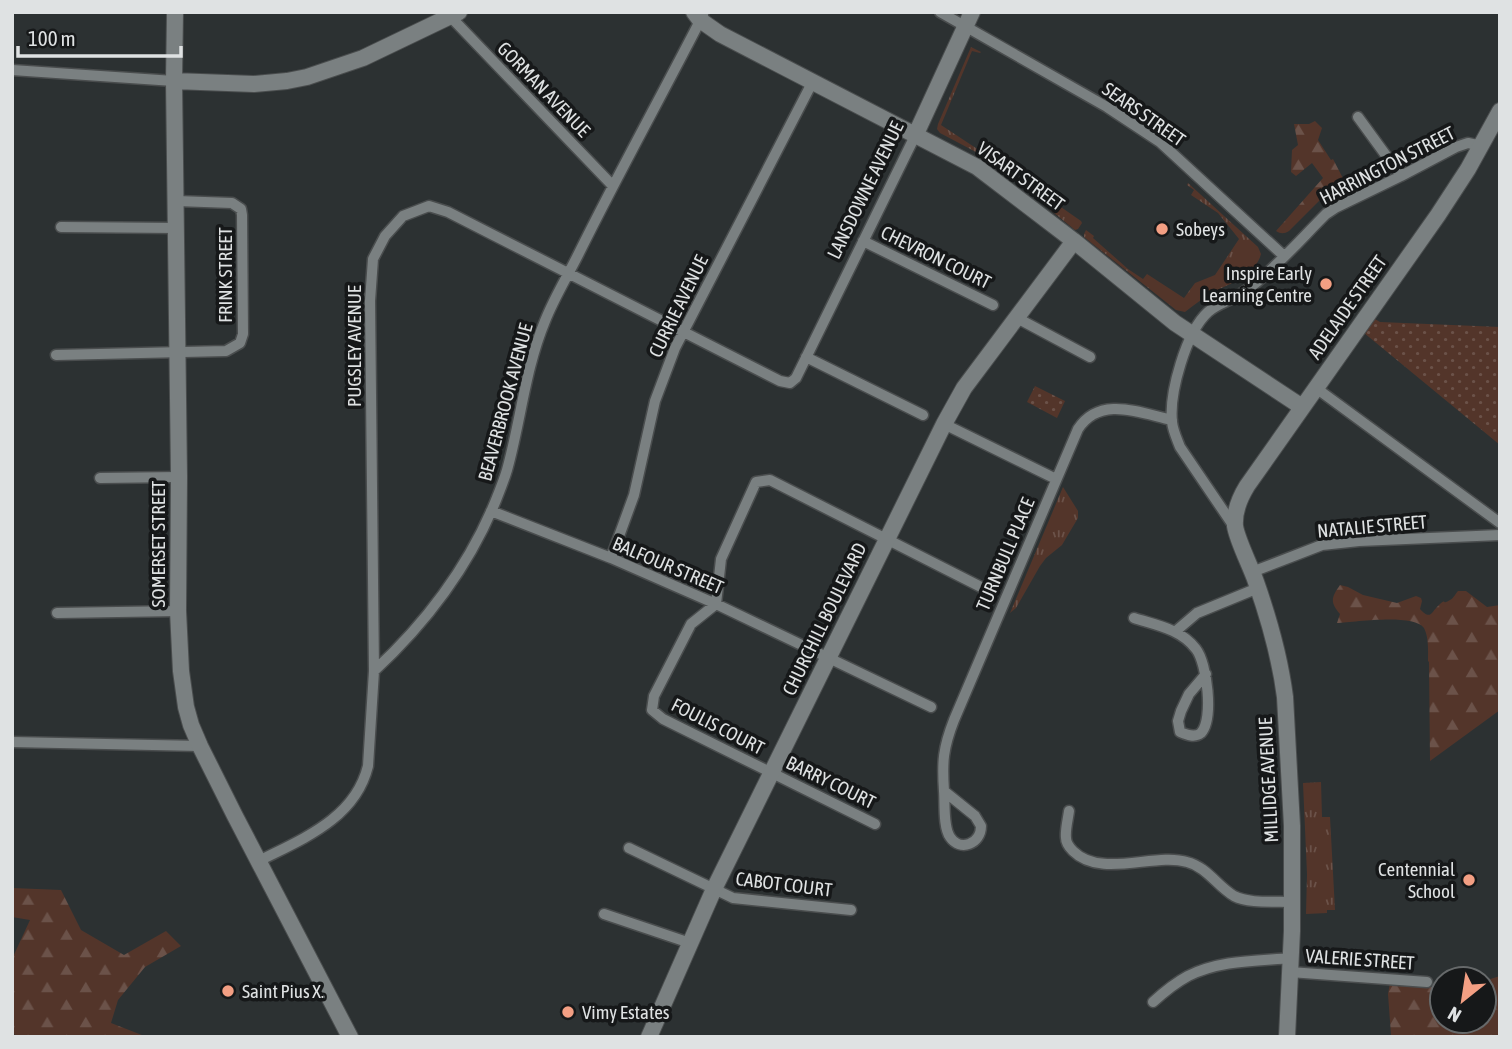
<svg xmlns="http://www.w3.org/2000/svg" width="1512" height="1049" font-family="'Asap Condensed',sans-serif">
<defs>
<pattern id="grass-tufts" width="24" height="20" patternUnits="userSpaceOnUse" patternTransform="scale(1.75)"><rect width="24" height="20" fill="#53352a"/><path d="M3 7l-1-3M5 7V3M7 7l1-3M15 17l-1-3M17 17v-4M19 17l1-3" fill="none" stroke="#6b5249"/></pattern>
<pattern id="forest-firs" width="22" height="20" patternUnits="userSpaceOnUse" patternTransform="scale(1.75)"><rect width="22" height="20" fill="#53352a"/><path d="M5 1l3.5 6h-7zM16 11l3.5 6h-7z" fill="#6b5249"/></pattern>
<pattern id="park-dots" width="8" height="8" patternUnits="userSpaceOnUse" patternTransform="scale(1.75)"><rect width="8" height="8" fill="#53352a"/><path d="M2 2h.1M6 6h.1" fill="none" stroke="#6b5249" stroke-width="1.8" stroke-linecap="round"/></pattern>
</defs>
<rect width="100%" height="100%" fill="#2c3132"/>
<!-- grass -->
<path fill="url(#grass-tufts)" d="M971,47L981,52L980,53L972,51L941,125L994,160L1000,153L1002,155L994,164L974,151L940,133L937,129L938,124Z
M1017,166L1020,168L1015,175L1081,221L1082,223L1078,229L1075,230L1010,177Z
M1188,183L1258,247L1261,254C1256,274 1230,284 1213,292C1203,298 1194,305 1185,312L1176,310L1084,237V234L1086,230L1094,236L1093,238L1128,269L1143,279L1147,274L1184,298L1195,283L1215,275L1239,239L1218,213L1191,195L1194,190L1187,185Z
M1063,487L1078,511V518L1062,545L1046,558L1040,566L1016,608L1010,613Z
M1321,782L1322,817H1330L1335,910H1327V913L1306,914L1307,874L1303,783Z"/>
<!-- forest -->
<path fill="url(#forest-firs)" d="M1315,121L1322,128L1318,140L1331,160L1333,159L1348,188L1319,201L1289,231C1284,234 1281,234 1276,231L1323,178L1312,163L1296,176L1291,172L1292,150L1298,145L1294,124H1309Z
M1340,585L1348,587L1363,595L1397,603L1416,596L1421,598L1422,601L1420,609C1431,621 1431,612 1439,605C1447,597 1441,606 1450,600C1454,598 1455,594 1458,591H1466L1487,607L1500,605V710L1430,761L1429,662L1428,661C1428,651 1429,638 1424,628C1414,613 1354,622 1337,623L1340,614C1330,602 1331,598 1340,585Z
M12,888L61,890L81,930L124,955L166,931L181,946L145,967L118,1000L111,1023L147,1037H19L12,1033V959L30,920L12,917Z
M1500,976V1037H1404L1391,1035L1388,994L1390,983L1442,988V1021H1484V981Z"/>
<!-- park -->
<path fill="url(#park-dots)" d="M1368,315L1380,322L1500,327V445L1358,328Z
M1035,386L1065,401L1057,418L1027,402Z"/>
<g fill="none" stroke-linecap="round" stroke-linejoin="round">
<defs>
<path id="street" d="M446,12L612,185
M940,12L1107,107L1160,142L1284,256
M12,70L174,81
M1358,117L1401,176
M61,227L177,228
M863,241L993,305
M1017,318L1090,357
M56,355L226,351L240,343L243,334L242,215L241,209L232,203L177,201
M806,357L923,415
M1316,388L1500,523
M944,424L1056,479
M100,478L179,477
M491,511L611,558L716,604L931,707
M1235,528L1180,447C1177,439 1173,431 1172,422C1169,393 1186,332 1208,312C1216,305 1226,302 1235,297C1243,293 1251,287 1257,282C1282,261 1303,237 1326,214L1335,208L1401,176L1456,147L1468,143L1482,146
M611,558L634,495L655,401L675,348L812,83
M1252,572L1322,545L1359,541L1500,535
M57,613L178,611
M1134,618C1156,625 1181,629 1196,649C1207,663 1214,719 1201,733C1195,738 1187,735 1180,732L1178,721L1181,711L1189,694L1206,674
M1176,631L1197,613L1258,588
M374,671C426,623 469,566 496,500C500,490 504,480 507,470C521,420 525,369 545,321C554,298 567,277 578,255C618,174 662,95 703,15
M12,742L200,746
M944,791C945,803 943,827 950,837C960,852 981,844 981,826L975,816L944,791C942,762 943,748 954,720L1078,429C1100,395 1140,413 1172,420
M1069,811C1068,819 1065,830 1066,838C1066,843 1070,848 1073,851C1101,879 1155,852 1187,862C1207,867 1217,886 1234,896C1249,904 1276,901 1292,902
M875,824L663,719L652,710L654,696L691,624L716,604L721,559L756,482L770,480L981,587
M629,848L733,898L851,910
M259,861C302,839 355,819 368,766L374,671L370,301L373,259L385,236L403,216L429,206L448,212L780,381L790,383L796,378L915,136
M604,914L690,943
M1290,972L1427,982
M1153,1002C1164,992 1175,983 1188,976C1220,960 1256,961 1291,958"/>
<path id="secondary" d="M175,12L174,81L179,477L178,611L181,671L186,707L191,725L200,746L235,816L350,1037
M694,12L700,20L720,34L977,167L1074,241L1175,323L1302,407
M174,81L254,84L287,81L307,77L363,58L459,12
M915,136L972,12
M649,1037L714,889L944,424L964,388L1074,241
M1287,1037L1292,931V826L1285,697C1280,658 1269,619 1256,582C1251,567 1237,540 1235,526C1234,511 1239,499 1247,486L1438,215L1468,169L1500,111"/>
</defs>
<!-- street casing -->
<use href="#street" stroke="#4a4d4e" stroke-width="13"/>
<!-- secondary casing -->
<use href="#secondary" stroke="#4a4d4e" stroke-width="18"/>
<!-- street -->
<use href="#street" stroke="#7a8081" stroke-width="10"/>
<!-- secondary -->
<use href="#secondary" stroke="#7a8081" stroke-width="16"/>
</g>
<!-- markers -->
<g fill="#f39f83" stroke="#161819" stroke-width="2.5">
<circle cx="1162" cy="229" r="7"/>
<circle cx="1326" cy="284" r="7"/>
<circle cx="1469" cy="880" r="7"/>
<circle cx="228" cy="991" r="7"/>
<circle cx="568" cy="1012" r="7"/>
</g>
<g text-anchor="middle" stroke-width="7" stroke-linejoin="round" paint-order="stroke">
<!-- street labels -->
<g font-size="19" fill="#dfe2e3" stroke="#161819">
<text transform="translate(544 89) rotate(46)" y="7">GORMAN AVENUE</text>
<text transform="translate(1144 114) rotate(35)" y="7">SEARS STREET</text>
<text transform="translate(1387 165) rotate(-27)" y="7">HARRINGTON STREET</text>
<text transform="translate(1021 176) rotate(36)" y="7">VISART STREET</text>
<text transform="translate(865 190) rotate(-64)" y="7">LANSDOWNE AVENUE</text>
<text transform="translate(936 257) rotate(26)" y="7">CHEVRON COURT</text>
<text transform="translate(225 275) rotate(-90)" y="7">FRINK STREET</text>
<text transform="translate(678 306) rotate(-64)" y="7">CURRIE AVENUE</text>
<text transform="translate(1347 307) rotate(-55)" y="7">ADELAIDE STREET</text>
<text transform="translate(354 346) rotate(-90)" y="7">PUGSLEY AVENUE</text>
<text transform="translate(505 402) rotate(-75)" y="7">BEAVERBROOK AVENUE</text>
<text transform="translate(1372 526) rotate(-5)" y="7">NATALIE STREET</text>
<text transform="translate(158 544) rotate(-90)" y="7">SOMERSET STREET</text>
<text transform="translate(1005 554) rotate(-67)" y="7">TURNBULL PLACE</text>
<text transform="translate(668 565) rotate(23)" y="7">BALFOUR STREET</text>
<text transform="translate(824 619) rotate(-64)" y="7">CHURCHILL BOULEVARD</text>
<text transform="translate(718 726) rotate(27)" y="7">FOULIS COURT</text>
<text transform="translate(1268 780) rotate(-93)" y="7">MILLIDGE AVENUE</text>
<text transform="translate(831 782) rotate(26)" y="7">BARRY COURT</text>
<text transform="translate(784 884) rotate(7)" y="7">CABOT COURT</text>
<text transform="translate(1360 959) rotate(4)" y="7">VALERIE STREET</text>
</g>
<!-- poi labels -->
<g font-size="19" fill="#dfe2e3" stroke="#161819" text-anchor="start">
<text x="1176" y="236">Sobeys</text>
<text x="1312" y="280" text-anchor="end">Inspire Early<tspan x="1312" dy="22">Learning Centre</tspan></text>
<text x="1455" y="876" text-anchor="end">Centennial<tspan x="1455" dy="22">School</tspan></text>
<text x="242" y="998">Saint Pius X.</text>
<text x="582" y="1019">Vimy Estates</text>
</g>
</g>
<!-- border -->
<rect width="1512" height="1049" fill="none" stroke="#dfe2e3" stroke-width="28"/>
<!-- north arrow -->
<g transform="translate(1463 1000) rotate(210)"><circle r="33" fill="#161819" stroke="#66696a" stroke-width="2"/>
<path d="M0-5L12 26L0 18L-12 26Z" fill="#f39f83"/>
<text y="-10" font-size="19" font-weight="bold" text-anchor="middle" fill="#dfe2e3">N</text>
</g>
<!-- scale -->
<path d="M18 46v10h163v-10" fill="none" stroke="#dfe2e3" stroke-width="3.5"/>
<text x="28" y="46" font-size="21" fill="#dfe2e3" stroke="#161819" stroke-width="5" paint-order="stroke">100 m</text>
</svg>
